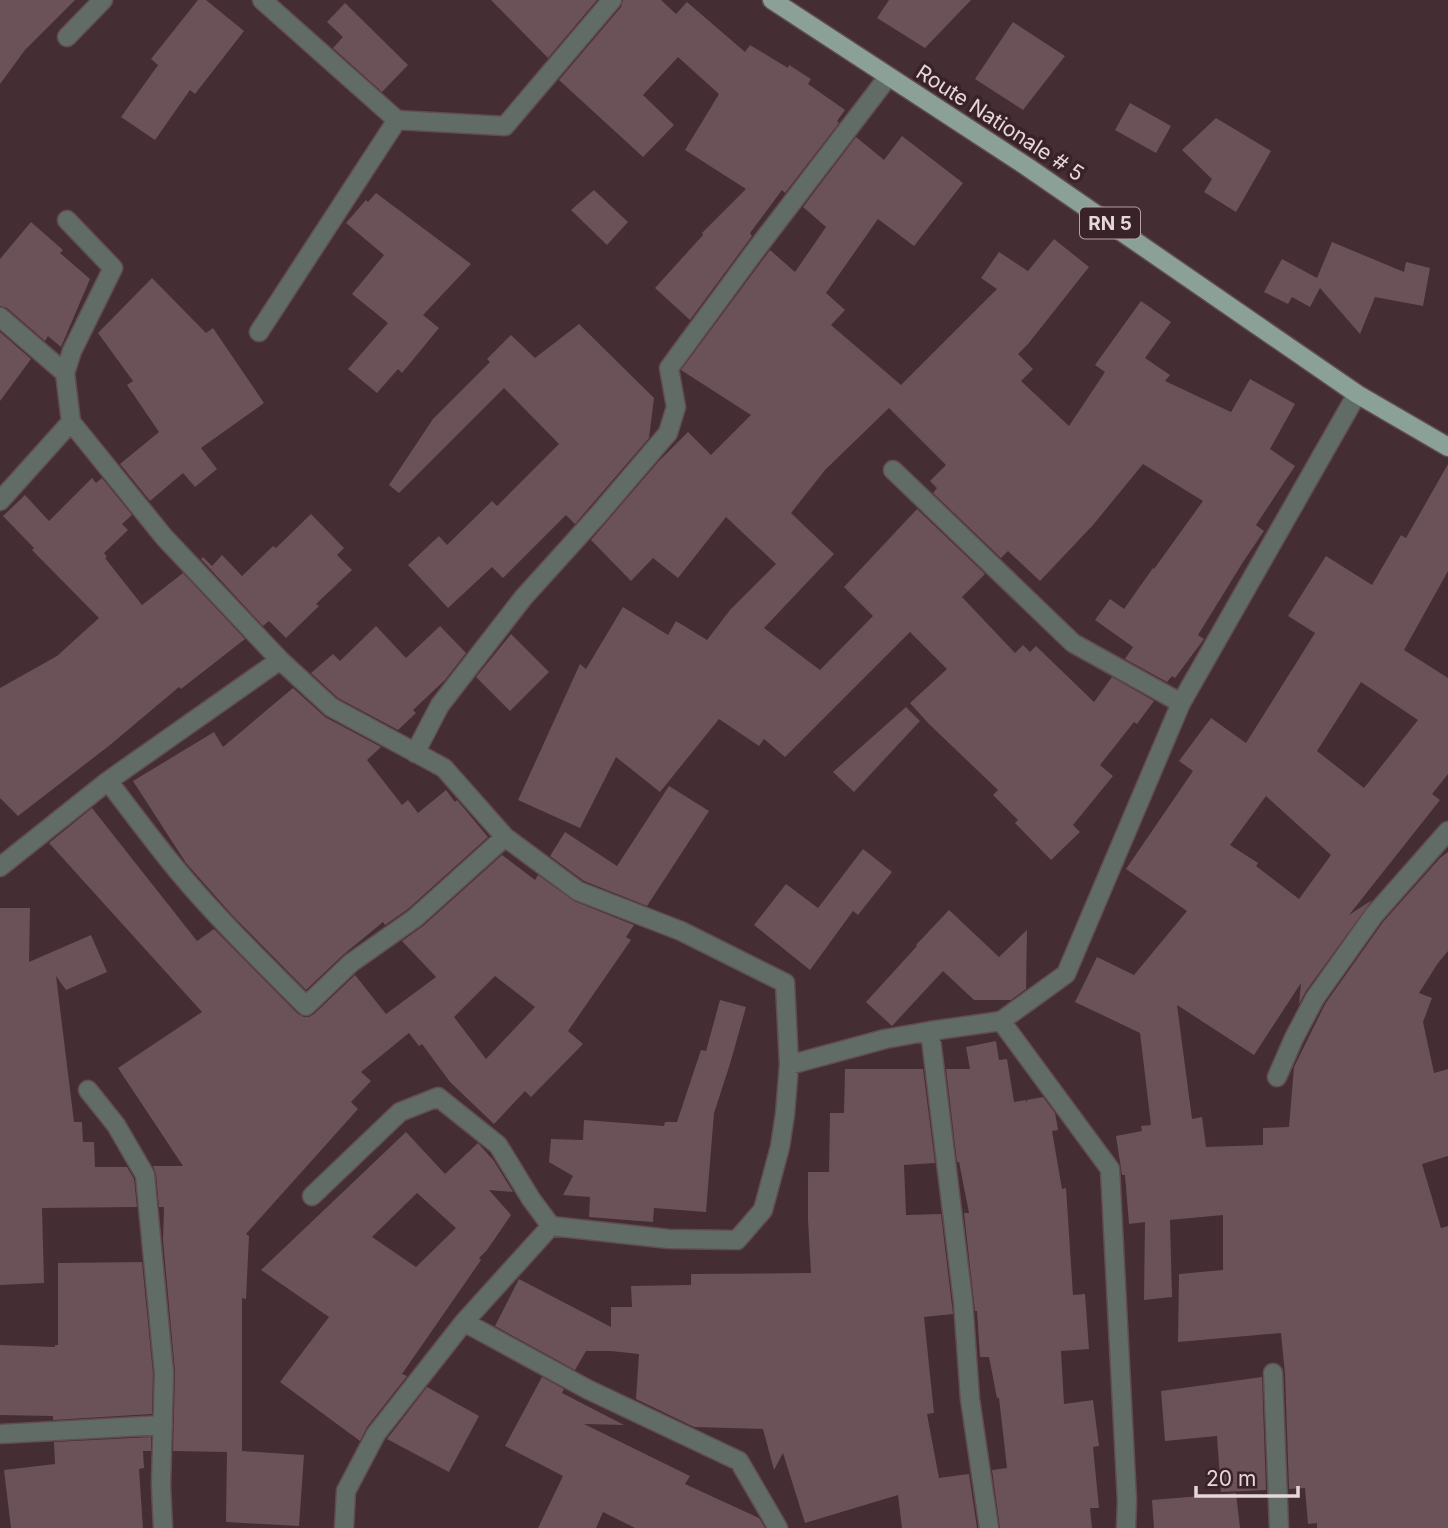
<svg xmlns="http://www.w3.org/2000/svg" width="1448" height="1528" font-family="Inter,sans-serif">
<rect width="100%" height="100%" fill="#442d33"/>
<!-- building -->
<path fill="#6b5258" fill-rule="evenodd" d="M0,0H75L25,50L0,84Z
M198,0H206L244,31L195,94L190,90L155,140L121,117L158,65L151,59Z
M491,0H597L548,58Z
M623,0H661L676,14L687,2L745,52L750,45L788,68L789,65L811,79L808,84L845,110L837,121L839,123L785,193L782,190L750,233L752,236L690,320L655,288L703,235L702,233L746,189L685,150L719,94L678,57L643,95L674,125L643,157L559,80L621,7Z
M889,0H971L925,48L877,18Z
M345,3L408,65L382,92L333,48L343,37L327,22Z
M1013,22L1065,56L1023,110L975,79Z
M1130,103L1171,126L1156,153L1115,130Z
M1216,118L1271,151L1236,212L1204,192L1212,179L1182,150Z
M902,136L963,183L914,246L878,219L826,293L845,310L831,325L901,385L997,289L981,278L999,252L1028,271L1054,239L1089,267L1028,344L1018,354L1033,369L1021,381L1069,426L1105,372L1095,365L1141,301L1171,322L1145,358L1170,375L1165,381L1231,412L1250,379L1295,404L1270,449L1295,466L1256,525L1264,531L1243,562L1198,635L1204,639L1175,678L1172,676L1167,682L1125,659L1133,647L1095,620L1110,599L1124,609L1153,568L1154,569L1203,501L1143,464L1093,525L1040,581L1008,551L1001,558L933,493L937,488L930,481L946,465L889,408L825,470L791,513L834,554L764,628L820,670L873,616L844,587L917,509L985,574L962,597L1015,653L1023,645L1030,652L1036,646L1094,702L1112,677L1154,701L1137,724L1134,722L1100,765L1113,776L1073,825L1080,832L1051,860L1015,823L1018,820L993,795L998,790L929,724L910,703L947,669L910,632L785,757L764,739L759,746L719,719L660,792L616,757L580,828L518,800L580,664L586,669L623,607L668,635L676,621L707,640L730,610L776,564L726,517L678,578L653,558L631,581L591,540L658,462L688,432L711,455L751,415L681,370L770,250L795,272L826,227L803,207L856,137L884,160Z
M594,190L628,222L607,245L571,210Z
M376,193L471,264L423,315L439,328L402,373L398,369L377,393L348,369L388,323L352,294L384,255L346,223L366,200L368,202Z
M31,222L63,250L60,253L90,279L61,347L48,336L45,341L7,308L0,306V259Z
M1332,242L1404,272L1406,262L1430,268L1423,306L1375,297L1360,334L1320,288L1310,307L1292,297L1288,304L1264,292L1282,259L1317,278Z
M152,278L206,333L213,328L264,403L201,448L217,469L195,487L183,473L150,501L120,464L159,432L127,385L133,381L98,333Z
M579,324L654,398L649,438L575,524L566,515L503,578L492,567L448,608L408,565L439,536L447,545L492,501L497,506L559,444L504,388L399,493L389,485L433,419L490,362L487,359L511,335L535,358Z
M0,332L31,359L0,401Z
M1448,464V571L1404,650L1448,678V774L1432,794L1440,800L1349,915L1372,900L1306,991L1299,1004L1301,983L1254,1055L1177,1005L1192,1119L1202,1117L1206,1147L1263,1145V1128L1289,1127L1294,1067L1325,1004L1383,922L1440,858L1448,852V951L1438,963L1419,993L1432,998L1423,1022L1434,1073L1448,1069V1156L1422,1164L1441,1228L1448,1226V1528H1317V1523L1308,1524L1305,1488L1289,1489L1285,1374L1281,1333L1178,1342L1179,1274L1223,1270V1215L1170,1220L1172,1297L1144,1300L1145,1222L1129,1224L1125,1175H1122L1116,1136L1142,1131L1141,1126L1151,1125L1140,1033L1075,1002L1097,957L1134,975L1187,911L1126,869L1193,771L1179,761L1211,718L1246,743L1315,633L1288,616L1326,556L1372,585L1401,535L1406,538ZM1361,682L1418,720L1364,788L1317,751ZM1266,796L1331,855L1299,899L1256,866L1258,863L1230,845Z
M92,478L96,483L102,478L132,515L122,524L128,530L104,553L107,557L105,558L142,605L183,573L245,639L181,689L179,687L110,745L18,816L0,798V688L57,656L99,618L32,550L34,548L3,516L25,495L49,521Z
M311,514L344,548L337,555L352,570L316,604L319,606L286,638L269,621L263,626L201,559L203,557L212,566L222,555L242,576L273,546L276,548Z
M376,626L406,658L440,626L466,653L445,680L413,710L416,713L398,730L338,698L311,673L333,654L340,661Z
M511,634L549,672L510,711L476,677Z
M293,688L325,717L381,747L367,760L402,805L408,800L418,813L446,790L455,802L457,800L488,837L408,909L385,925L383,922L343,955L306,990L232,915L186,863L133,781L214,732L223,747Z
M906,707L920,721L854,792L833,772Z
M669,786L709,811L647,906L584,881L550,856L565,832L617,866Z
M92,808L197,941L214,929L298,1014L304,1017H309L314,1014L355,975L386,1014L436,977L402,941L423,926L502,855L535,880L538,875L574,901L634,925L626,937L631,940L568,1031L583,1044L531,1097L525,1091L494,1124L450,1082L422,1044L419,1046L409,1033L361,1072L371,1081L351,1102L358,1109L246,1234L249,1236L246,1299L242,1298V1451L304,1455L299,1526L226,1522L227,1452L173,1451L175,1372L163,1240L164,1207H159L156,1174L153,1166H183L118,1068L202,1012L49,843ZM495,976L535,1007L486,1059L454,1017Z
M863,849L892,872L858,915L853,911L810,970L754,925L786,884L818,908Z
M0,908H30L29,962L91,935L107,972L66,990L56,976L74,1122H82L83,1142H94L95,1167H127L134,1179L137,1207L42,1208L44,1283L0,1285Z
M949,910L999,957L1027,930L1026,989L1011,1000H974L943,971L892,1026L866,1002L917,946L916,945Z
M720,1000L746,1007L730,1064L714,1113L706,1212L654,1208L653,1222L589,1217L590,1197L563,1195L573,1176L549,1162L551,1139L583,1140L584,1120L664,1126L665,1122H677L701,1050L706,1051Z
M996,1041L999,1060L1007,1059L1014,1102L1026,1100V1103L1027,1100L1043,1097L1055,1113L1058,1130L1052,1131L1062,1189L1066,1188L1073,1295L1085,1294L1089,1349L1061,1351L1064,1404L1093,1400L1099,1446L1093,1447L1099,1508H1090L1092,1528H1000L992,1470L1007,1468L999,1398H997L989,1357H980L977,1311H975L964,1213H969L959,1162H957L946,1069H970L966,1047Z
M845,1069H923L935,1163L904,1165L906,1215L941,1214L953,1314L924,1317L934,1413L927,1414L939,1478L969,1474L977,1528H902L898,1495L805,1523L783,1453L774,1470L763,1429L694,1427L636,1399L639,1354L611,1351H586L575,1370L495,1326L519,1279L611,1327V1307H632L631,1286L691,1285V1274L811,1273L808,1220V1172H829L830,1113H844Z
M406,1132L445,1174L478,1143L494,1161L513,1192L489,1190L511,1215L487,1250L479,1258L481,1260L402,1374L407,1376L367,1427L360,1441L280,1382L329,1317L261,1270ZM417,1193L456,1228L416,1267L372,1237Z
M142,1262L153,1373L152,1414L53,1420V1416L0,1415V1345L55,1347V1345H58V1263Z
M542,1377L564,1389L562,1393L624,1425L584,1424L690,1476L685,1484L759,1518L765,1528H635L603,1512L596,1528H538L563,1476L505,1446Z
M1262,1377L1266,1490L1221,1492L1217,1436L1165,1441L1161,1391Z
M427,1387L479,1416L449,1472L387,1439Z
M151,1437V1451H143L144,1468L139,1469L143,1528H11L4,1470L55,1464L54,1442Z
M1236,1493L1240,1528H1154L1152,1500Z"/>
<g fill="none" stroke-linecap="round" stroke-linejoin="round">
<defs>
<path id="street" d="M262,0L397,120L505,126L612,0
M67,37L103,0
M67,220L113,268L72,351L65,373L71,422L164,537L280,660L331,707L444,768L505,837L578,891L681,931L785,983L789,1065L885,1039L930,1031L1001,1021
M0,317L65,373
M259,332L397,120
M893,470L1073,643L1181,703
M0,501L71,422
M415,753L440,705L523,598L598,515L668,433L676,407L669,368L758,247L888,77
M108,781C131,811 153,841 177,870C217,918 262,962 306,1006L351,963L415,918L505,837
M0,867L108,781L280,660
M930,1031L963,1301L970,1399L989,1528
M1277,1077L1294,1038L1315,998L1374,915L1448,831
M88,1090L116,1125L145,1175L164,1373L161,1485L163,1528
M312,1196L400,1112L438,1097L498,1145L531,1199L551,1226
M464,1322L587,1389L739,1461L778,1528
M1273,1373L1279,1528
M0,1434L163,1425
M344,1528L346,1491L376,1434L464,1322L551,1226L669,1239L737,1240L763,1210L780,1147L785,1114L789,1065
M1126,1528L1127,1501L1110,1169L1001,1021L1066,974L1181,703L1357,394"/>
<path id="primary" d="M772,0L1026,166L1357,394L1448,447"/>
</defs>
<!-- street casing -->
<use href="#street" stroke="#614c51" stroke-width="21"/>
<!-- primary casing -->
<use href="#primary" stroke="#614c51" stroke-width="21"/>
<!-- street -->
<use href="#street" stroke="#616c66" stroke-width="18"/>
<!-- primary -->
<use href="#primary" stroke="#8ba197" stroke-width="18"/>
</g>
<g text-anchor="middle" stroke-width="7" stroke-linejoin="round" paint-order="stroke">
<!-- shield labels -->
<rect fill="#392329" stroke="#b2a1a5" stroke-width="2" x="1080" y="207.5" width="60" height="31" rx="5"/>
<g font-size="19" font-weight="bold" fill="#e6d7da">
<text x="1110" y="230">RN 5</text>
</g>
<!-- street labels -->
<g font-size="21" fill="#e6d7da" stroke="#392329">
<text transform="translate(1000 123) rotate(33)" y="7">Route Nationale # 5</text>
</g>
</g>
<!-- scale -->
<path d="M1196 1486v10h102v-10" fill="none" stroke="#e6d7da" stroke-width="3.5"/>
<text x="1206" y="1486" font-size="21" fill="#e6d7da" stroke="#392329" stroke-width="5" paint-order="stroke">20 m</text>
</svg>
